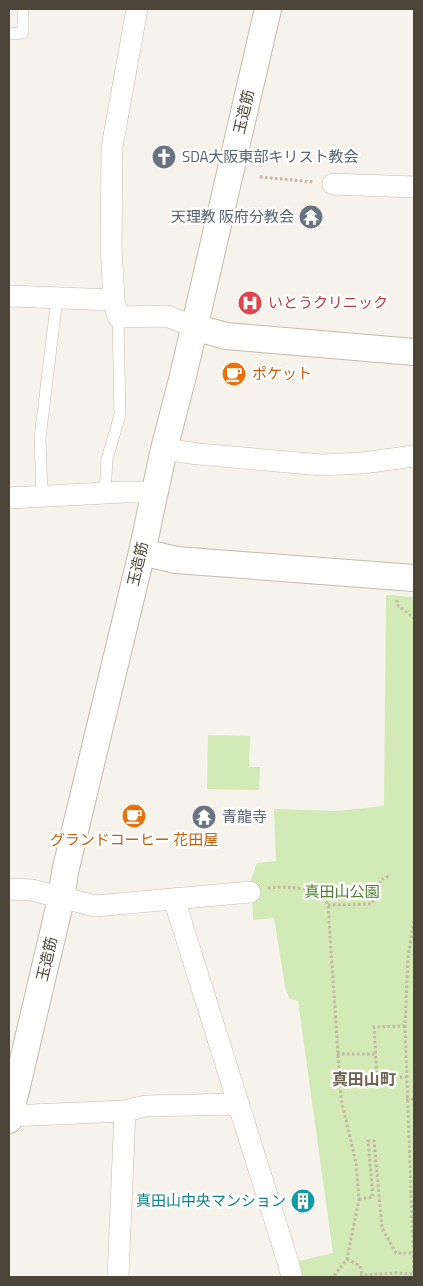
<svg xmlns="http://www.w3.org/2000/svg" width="423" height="1286" font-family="'Titillium Web','Noto Sans JP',sans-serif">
<rect width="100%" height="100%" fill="#f6f3ec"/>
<!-- green -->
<path fill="#d2eab5" d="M386,595L414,597V1277H302L299,1261L333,1253L298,1001L289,998L285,986L274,918L253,920L251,879L257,863L276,861L274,809L337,811L384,806Z
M208,735L250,736L249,767H260L259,790L207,789Z"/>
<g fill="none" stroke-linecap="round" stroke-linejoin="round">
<defs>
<path id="service" d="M9,34L23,33V9
M105,493L107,459L120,415L118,317
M42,496L40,438L57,298"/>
<path id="minor" d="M333,184L414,187
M9,296L114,300L118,317L167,316L194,327
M114,300L111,246L112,147L137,9
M164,449L198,454L322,465L363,463L414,456
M9,498L125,492H154
M9,889L32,890L95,906L250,892
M174,899L288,1262L292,1277
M9,1116L125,1111L146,1106L239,1104
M118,1277L125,1111"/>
<path id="tertiary" d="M194,327L226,336L414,352
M142,552L176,560L414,578
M9,1120L61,899L65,872L142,552L164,449L183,376L268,9"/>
</defs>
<!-- service casing -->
<use href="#service" stroke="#c2bbae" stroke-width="12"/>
<!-- minor casing -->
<use href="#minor" stroke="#c2bbae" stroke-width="22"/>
<!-- tertiary casing -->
<use href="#tertiary" stroke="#c2bbae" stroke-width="28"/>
<!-- path -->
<path stroke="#c4b79f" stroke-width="3" stroke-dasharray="2.5 2.5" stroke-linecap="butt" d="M260,177L314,182
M397,600V605L414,618
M268,888L282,887L320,890L328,905L341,1099L356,1163L359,1199L347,1259L333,1277
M328,905L371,904L375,897L381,880L391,875
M414,921L408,957L405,1026L414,1274
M405,1026L374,1027L377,1078L406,1077
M337,1054H375
M406,1100L414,1099
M359,1199L373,1197L368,1141H374L382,1228L396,1253H413
M347,1259L360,1266L362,1275
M361,1277L362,1275L396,1273L414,1274"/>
<!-- service -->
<use href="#service" stroke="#fff" stroke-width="11"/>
<!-- minor -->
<use href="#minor" stroke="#fff" stroke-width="21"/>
<!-- tertiary -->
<use href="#tertiary" stroke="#fff" stroke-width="26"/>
</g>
<!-- icons -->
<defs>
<symbol id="church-disc" viewBox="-11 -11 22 22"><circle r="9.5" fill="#6b7280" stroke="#fff"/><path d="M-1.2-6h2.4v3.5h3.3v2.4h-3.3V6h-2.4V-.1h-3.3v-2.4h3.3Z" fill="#fff"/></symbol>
<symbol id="temple-disc" viewBox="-11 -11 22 22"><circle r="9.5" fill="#6b7280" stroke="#fff"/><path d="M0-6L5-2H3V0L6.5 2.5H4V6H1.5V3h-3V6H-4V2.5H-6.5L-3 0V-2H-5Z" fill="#fff"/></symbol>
<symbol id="hospital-disc" viewBox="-11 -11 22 22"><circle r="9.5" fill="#e0444e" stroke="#fff"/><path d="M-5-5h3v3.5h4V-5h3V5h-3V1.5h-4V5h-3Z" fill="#fff"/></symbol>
<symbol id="cafe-disc" viewBox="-11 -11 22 22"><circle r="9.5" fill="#e8710a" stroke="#fff"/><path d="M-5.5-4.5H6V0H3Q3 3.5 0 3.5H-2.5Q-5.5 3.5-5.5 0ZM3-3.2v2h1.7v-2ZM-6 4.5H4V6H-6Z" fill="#fff"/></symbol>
<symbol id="building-disc" viewBox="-11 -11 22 22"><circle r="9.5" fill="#0f9aa8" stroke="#fff"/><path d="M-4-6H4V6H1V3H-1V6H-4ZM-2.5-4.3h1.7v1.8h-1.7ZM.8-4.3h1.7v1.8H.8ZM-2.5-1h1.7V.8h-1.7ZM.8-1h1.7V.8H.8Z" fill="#fff"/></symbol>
</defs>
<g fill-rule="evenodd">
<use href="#church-disc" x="150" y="143" width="28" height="28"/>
<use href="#temple-disc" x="297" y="203" width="28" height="28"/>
<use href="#hospital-disc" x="236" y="289" width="28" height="28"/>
<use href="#cafe-disc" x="220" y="360" width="28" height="28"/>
<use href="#cafe-disc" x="120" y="802" width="28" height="28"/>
<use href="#temple-disc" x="190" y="803" width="28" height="28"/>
<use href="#building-disc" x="289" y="1187" width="28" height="28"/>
</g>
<g text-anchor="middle" stroke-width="5" stroke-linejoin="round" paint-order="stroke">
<!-- street labels -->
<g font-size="15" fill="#4b4439" stroke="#fff">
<text transform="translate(244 112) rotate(-77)" y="5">玉造筋</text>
<text transform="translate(138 564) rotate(-77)" y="5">玉造筋</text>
<text transform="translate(47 959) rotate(-77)" y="5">玉造筋</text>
</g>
<!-- worship labels -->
<g font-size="15" fill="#5b616d" stroke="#fff" text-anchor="start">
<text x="182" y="162">SDA大阪東部キリスト教会</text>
<text x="294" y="222" text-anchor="end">天理教 阪府分教会</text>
<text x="222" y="822">青龍寺</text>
</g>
<!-- health labels -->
<g font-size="15" fill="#be3a42" stroke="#fff" text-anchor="start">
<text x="268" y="308">いとうクリニック</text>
</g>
<!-- food labels -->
<g font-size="15" fill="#c56008" stroke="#fff" text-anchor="start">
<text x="252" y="379">ポケット</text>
<text x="134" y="845" text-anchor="middle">グランドコーヒー 花田屋</text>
</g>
<!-- park labels -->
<g font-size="15" fill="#4a7f2a" stroke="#fff">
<text x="342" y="897">真田山公園</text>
</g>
<!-- culture labels -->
<g font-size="15" fill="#0d838f" stroke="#fff" text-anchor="end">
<text x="286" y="1206">真田山中央マンション</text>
</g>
<!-- neighbourhood labels -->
<g font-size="16" font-weight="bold" fill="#6e6250" stroke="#fff">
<text x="364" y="1085">真田山町</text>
</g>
</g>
<!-- border -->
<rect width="423" height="1286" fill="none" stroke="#4b4439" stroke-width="20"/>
</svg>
